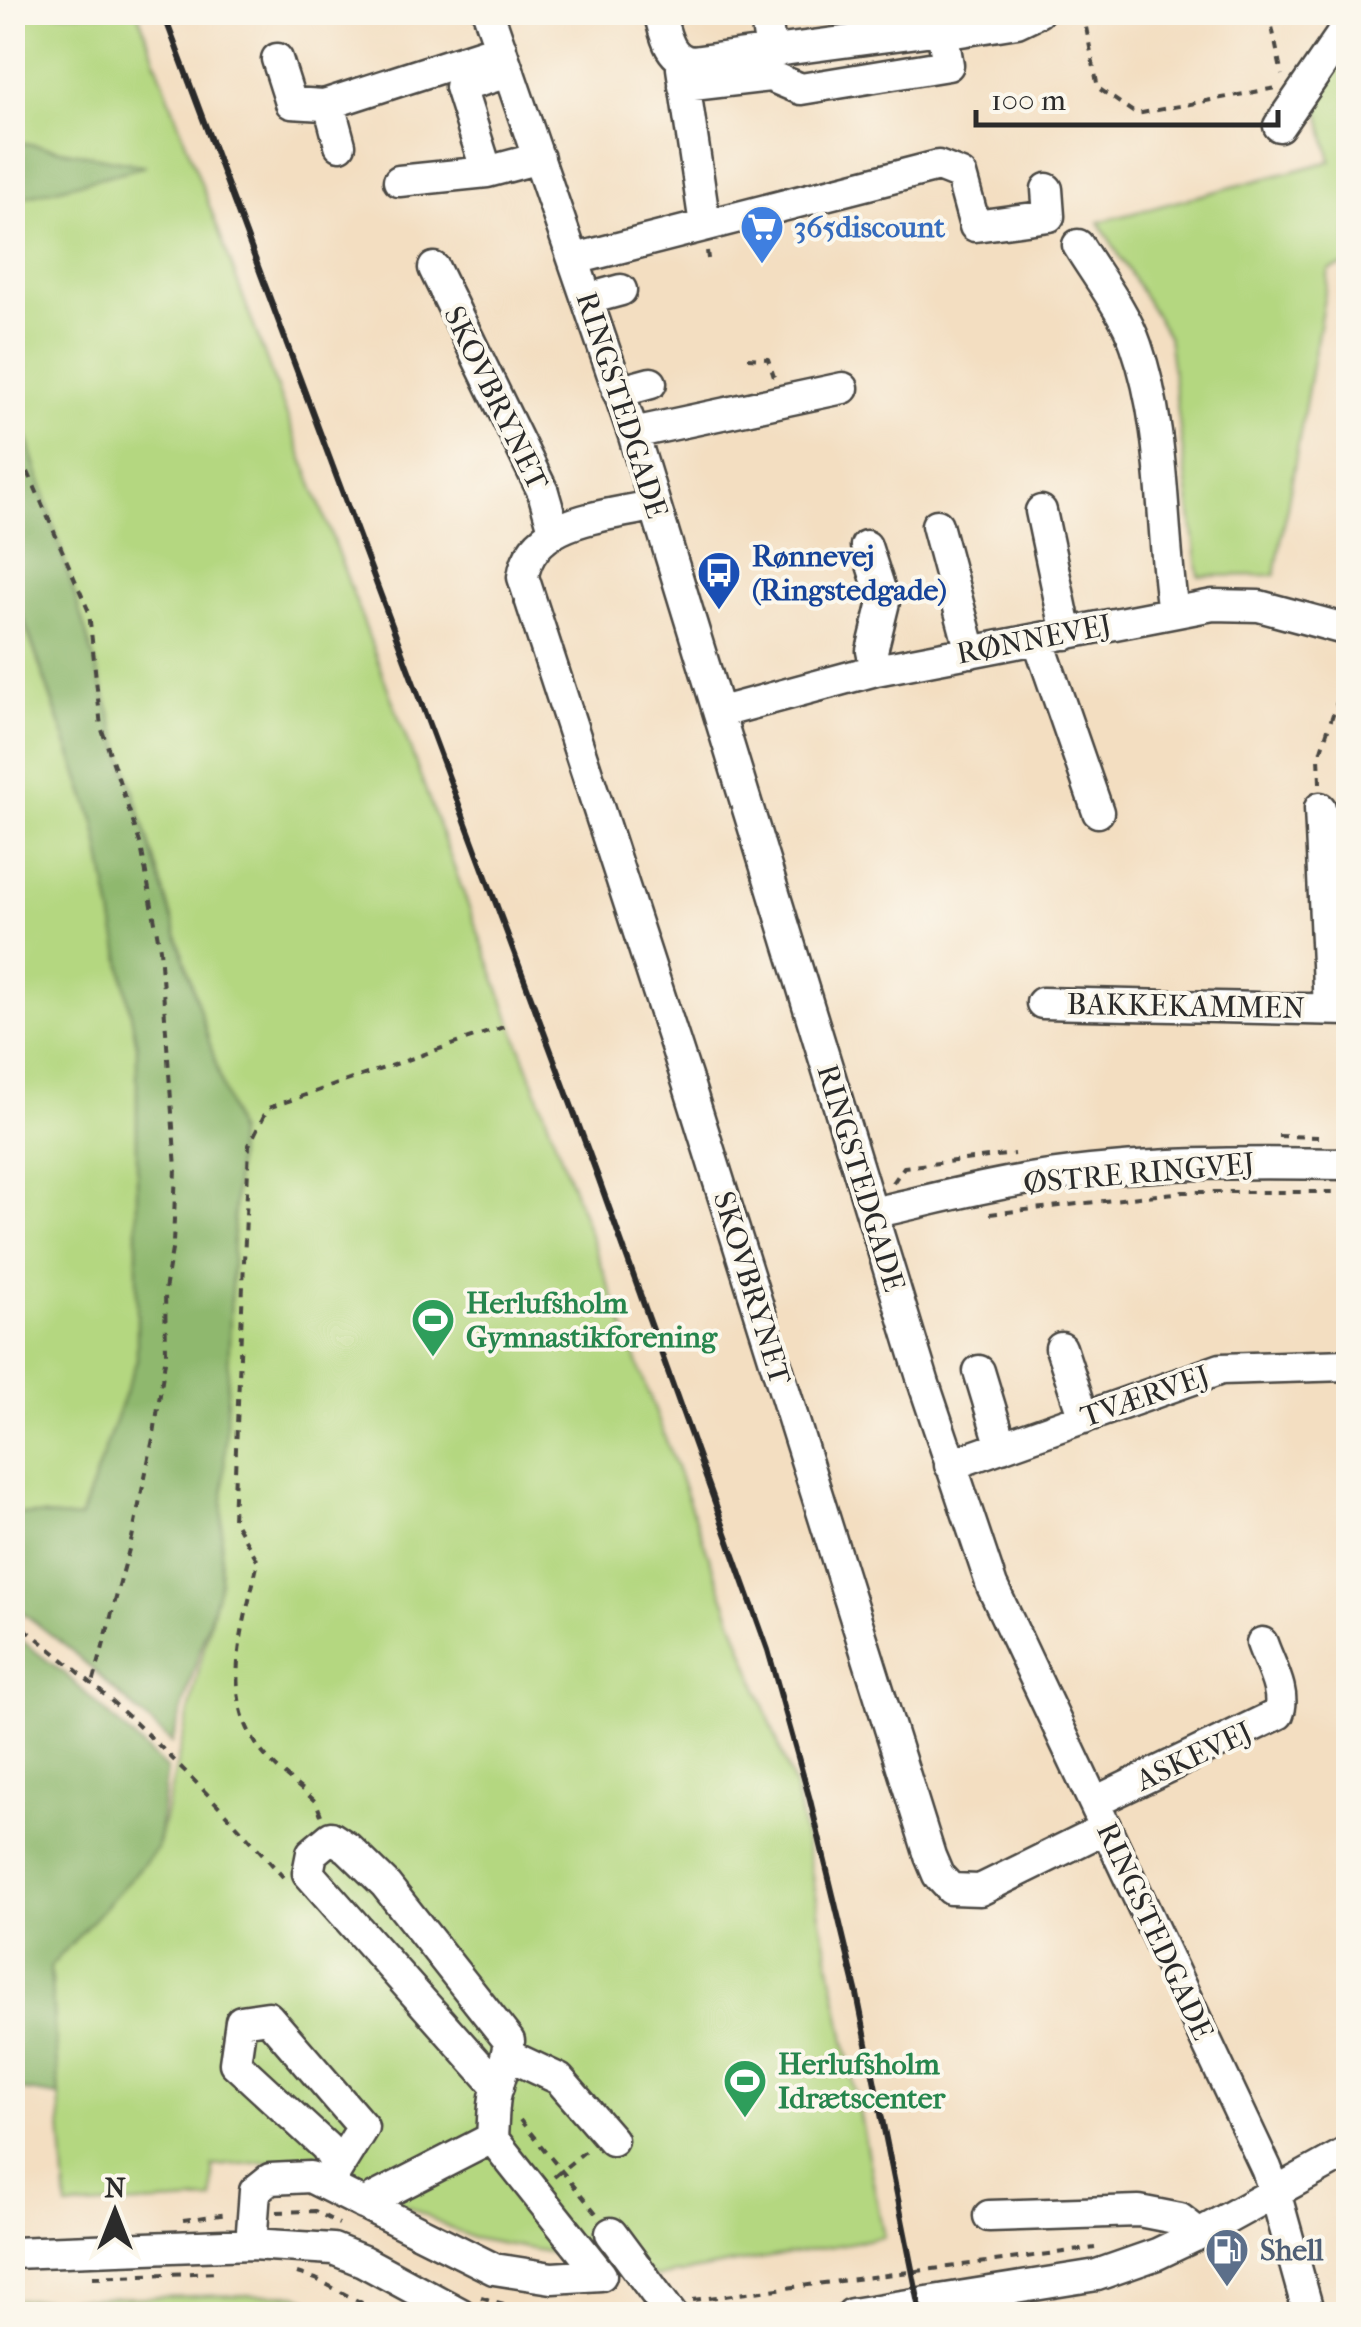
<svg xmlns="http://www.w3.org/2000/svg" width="1361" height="2327" font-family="'IM FELL French Canon',serif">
<rect width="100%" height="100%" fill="#fbf7ec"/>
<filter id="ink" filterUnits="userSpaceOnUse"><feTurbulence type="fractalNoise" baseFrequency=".01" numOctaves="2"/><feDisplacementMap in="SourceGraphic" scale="20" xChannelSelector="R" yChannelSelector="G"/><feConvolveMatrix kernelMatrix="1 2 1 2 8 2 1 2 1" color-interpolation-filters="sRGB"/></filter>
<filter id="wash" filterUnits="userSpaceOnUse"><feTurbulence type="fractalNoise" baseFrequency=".0048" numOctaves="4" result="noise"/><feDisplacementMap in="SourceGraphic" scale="40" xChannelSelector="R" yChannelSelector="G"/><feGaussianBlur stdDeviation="2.25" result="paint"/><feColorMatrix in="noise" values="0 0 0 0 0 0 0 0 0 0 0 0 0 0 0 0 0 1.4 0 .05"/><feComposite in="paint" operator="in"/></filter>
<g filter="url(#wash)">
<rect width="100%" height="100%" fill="#f3dec1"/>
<!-- green -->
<path fill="#b4d780" stroke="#708156" stroke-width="2.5" d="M12,13H138L795,1789L884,2237L657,2277L619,2265L472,2238L311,2159L213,2166V2200L67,2208L50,1967L157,1849L219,1583L237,1134L13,391V200L144,166L24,143L13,145Z
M1337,56L1348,66V264L1329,270L1275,575L1199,576L1168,336L1099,222L1331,161L1314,89Z
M12,588L95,823L137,1046V1360L80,1519L13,1513Z
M296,2294L340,2314H13V2300Z"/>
<!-- forest -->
<path fill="#8fb86e" stroke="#5d724c" stroke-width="2.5" d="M24,143L146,166L13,200V145Z
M13,391L237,1134L220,1583L172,1743L72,1651L13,1605V1513L80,1519L137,1360V1046L95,823L13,588Z
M13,1634L66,1675L167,1770L157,1849L50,1967L59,2096L13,2089Z"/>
</g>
<g filter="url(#ink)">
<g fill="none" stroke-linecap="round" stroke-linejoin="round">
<defs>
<path id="minor" d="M488,12L633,433L924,1384L992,1586L1266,2168L1275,2192L1309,2314
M659,12C665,33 668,59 692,62L941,29
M765,12L771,52
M942,34L1017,22L1038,12
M277,59L291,103L324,105L501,48
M682,68L705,225
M684,86L770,76L801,89L948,65L939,12
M329,104L340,145
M1279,126L1347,27
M487,172L460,87L509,72
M399,181L487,172L539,158
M1078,245C1096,275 1125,312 1136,345C1166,430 1160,523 1173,612
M575,259L938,166L961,175L975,226L1049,216L1047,189
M434,268L543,492L554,530
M588,299L621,290
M618,392L651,383
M633,433L843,388
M655,505C607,517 531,518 523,577L688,1083L930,1856L938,1875L951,1889L980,1890L1106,1828
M1041,511L1067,634
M937,525L971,652
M866,546L884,602L872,651L876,670
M1038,639L1098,812
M721,712L876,670L1213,605L1259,606L1348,630
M1320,808L1329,1009
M1042,1003L1348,1010
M872,1213C927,1201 981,1186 1036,1178C1139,1162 1245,1162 1348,1164
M1061,1348L1084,1418
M979,1371L1002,1447
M950,1465L1221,1369L1348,1365
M1095,1802L1278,1714C1287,1693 1269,1664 1262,1643
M508,2055L559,2079L612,2140
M327,2185L363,2127L268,2017L241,2021L235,2063L326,2147L338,2167
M363,2204L492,2138
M989,2216L1139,2211L1180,2219L1199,2234
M611,2233L671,2314
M251,2244L255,2191L270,2179L310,2177L494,2269L552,2278L601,2275L492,2138C493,2124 493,2110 495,2097C499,2078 507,2060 509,2041L385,1884L348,1848L331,1837L312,1853L308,1873L498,2087
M12,2253L251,2244L333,2249L363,2261L461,2314
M852,2314L1097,2275L1157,2254L1199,2234L1348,2152"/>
</defs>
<!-- minor casing -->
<use href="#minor" stroke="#494642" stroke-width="35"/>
<!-- path -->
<path stroke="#494642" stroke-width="4" stroke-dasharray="8 8" stroke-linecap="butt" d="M1083,12L1098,88L1136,114L1276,88
M1269,12L1282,75
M707,251L709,266
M748,358L768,359L774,377
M12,444L29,474L89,612L101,727L141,846L160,949L176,1168L173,1244L165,1290L166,1354L154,1434L132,1538L93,1684
M1320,783L1319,756L1348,669
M1278,1136L1323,1137
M893,1183L904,1167L1014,1154
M990,1214L1183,1192H1348
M12,1619C112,1694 201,1783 283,1877
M321,1815L316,1802C297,1784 268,1765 255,1742C220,1687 246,1620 258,1561L233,1519L249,1145L268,1108L509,1025
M520,2120L596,2213
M554,2177L589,2148
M277,2212L315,2211L339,2224
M183,2220L228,2214
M297,2273L316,2279L383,2314
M93,2277L218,2272
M481,2297C538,2317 575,2312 634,2307
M693,2300L1095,2248"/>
<!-- minor -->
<use href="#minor" stroke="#fff" stroke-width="30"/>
<!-- rail -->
<path stroke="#2b2b2b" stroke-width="6" d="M163,12L598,1177L768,1650L810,1800L857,1994L921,2314"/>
</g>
</g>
<!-- icons -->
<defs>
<symbol id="supermarket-pin" viewBox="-11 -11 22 30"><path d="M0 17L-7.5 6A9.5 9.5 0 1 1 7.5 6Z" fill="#3f7fe0" stroke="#fbf7ec"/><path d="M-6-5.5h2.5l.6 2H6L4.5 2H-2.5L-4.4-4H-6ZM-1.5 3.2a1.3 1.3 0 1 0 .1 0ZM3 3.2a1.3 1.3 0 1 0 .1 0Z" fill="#fff"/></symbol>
<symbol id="bus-pin" viewBox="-11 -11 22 30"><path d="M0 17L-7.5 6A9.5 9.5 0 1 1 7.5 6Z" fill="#1a4fb4" stroke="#fbf7ec"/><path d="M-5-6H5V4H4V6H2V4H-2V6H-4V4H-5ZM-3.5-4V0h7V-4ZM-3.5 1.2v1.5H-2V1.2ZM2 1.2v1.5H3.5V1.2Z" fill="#fff"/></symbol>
<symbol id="stadium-pin" viewBox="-11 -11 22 30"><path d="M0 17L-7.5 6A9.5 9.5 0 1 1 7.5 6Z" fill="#2e9e5b" stroke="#fbf7ec"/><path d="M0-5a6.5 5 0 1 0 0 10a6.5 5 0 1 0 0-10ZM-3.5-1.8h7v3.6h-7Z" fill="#fff"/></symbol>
<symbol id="fuel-pin" viewBox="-11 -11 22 30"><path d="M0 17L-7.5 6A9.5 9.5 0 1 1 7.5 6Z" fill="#5c6f8a" stroke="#fbf7ec"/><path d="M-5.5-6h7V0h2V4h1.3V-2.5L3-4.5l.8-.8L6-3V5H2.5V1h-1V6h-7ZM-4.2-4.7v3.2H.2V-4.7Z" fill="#fff"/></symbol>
</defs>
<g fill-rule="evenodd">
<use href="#supermarket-pin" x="737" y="202" width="50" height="68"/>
<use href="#bus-pin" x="694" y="548" width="50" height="68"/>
<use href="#stadium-pin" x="408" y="1295" width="50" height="68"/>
<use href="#stadium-pin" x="720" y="2056" width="50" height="68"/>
<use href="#fuel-pin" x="1202" y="2225" width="50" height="68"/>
</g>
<g text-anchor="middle" stroke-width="8" stroke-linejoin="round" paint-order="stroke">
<!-- shop labels -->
<g font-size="30" font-weight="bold" fill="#366cbe" stroke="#fbf7ec" text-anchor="start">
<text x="794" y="237">365discount</text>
</g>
<!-- street labels -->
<g font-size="30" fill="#2b2b2b" stroke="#fbf7ec">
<text transform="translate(496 398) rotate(64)" y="10">SKOVBRYNET</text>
<text transform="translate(622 405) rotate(72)" y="10">RINGSTEDGADE</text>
<text transform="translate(1034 639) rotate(-11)" y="10">RØNNEVEJ</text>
<text transform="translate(1186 1006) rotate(1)" y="10">BAKKEKAMMEN</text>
<text transform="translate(1139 1173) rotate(-5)" y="10">ØSTRE RINGVEJ</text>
<text transform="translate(861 1178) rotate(73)" y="10">RINGSTEDGADE</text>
<text transform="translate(752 1288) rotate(73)" y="10">SKOVBRYNET</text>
<text transform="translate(1145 1396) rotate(-19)" y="10">TVÆRVEJ</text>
<text transform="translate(1194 1756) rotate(-25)" y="10">ASKEVEJ</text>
<text transform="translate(1155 1931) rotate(65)" y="10">RINGSTEDGADE</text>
</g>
<!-- transit labels -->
<g font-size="30" font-weight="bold" fill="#164399" stroke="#fbf7ec" text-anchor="start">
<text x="752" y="566">Rønnevej<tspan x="752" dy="34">(Ringstedgade)</tspan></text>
</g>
<!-- leisure labels -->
<g font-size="30" font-weight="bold" fill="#27864d" stroke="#fbf7ec" text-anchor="start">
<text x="466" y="1313">Herlufsholm<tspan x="466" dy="34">Gymnastikforening</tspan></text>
<text x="778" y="2074">Herlufsholm<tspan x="778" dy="34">Idrætscenter</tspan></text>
</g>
<!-- service labels -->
<g font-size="30" font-weight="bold" fill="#4e5e75" stroke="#fbf7ec" text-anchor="start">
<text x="1260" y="2260">Shell</text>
</g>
</g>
<!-- margin -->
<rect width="1361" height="2327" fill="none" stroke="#fbf7ec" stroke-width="50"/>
<!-- north arrow -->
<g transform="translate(115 2212)" stroke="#fbf7ec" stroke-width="8" paint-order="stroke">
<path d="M0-8L18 38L0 25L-18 38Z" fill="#2b2b2b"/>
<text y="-15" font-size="28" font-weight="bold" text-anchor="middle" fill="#2b2b2b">N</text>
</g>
<!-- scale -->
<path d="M976 110v15h302v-15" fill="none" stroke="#2b2b2b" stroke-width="5"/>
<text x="991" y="110" font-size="30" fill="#2b2b2b" stroke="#fbf7ec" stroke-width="8" paint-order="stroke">100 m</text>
</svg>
